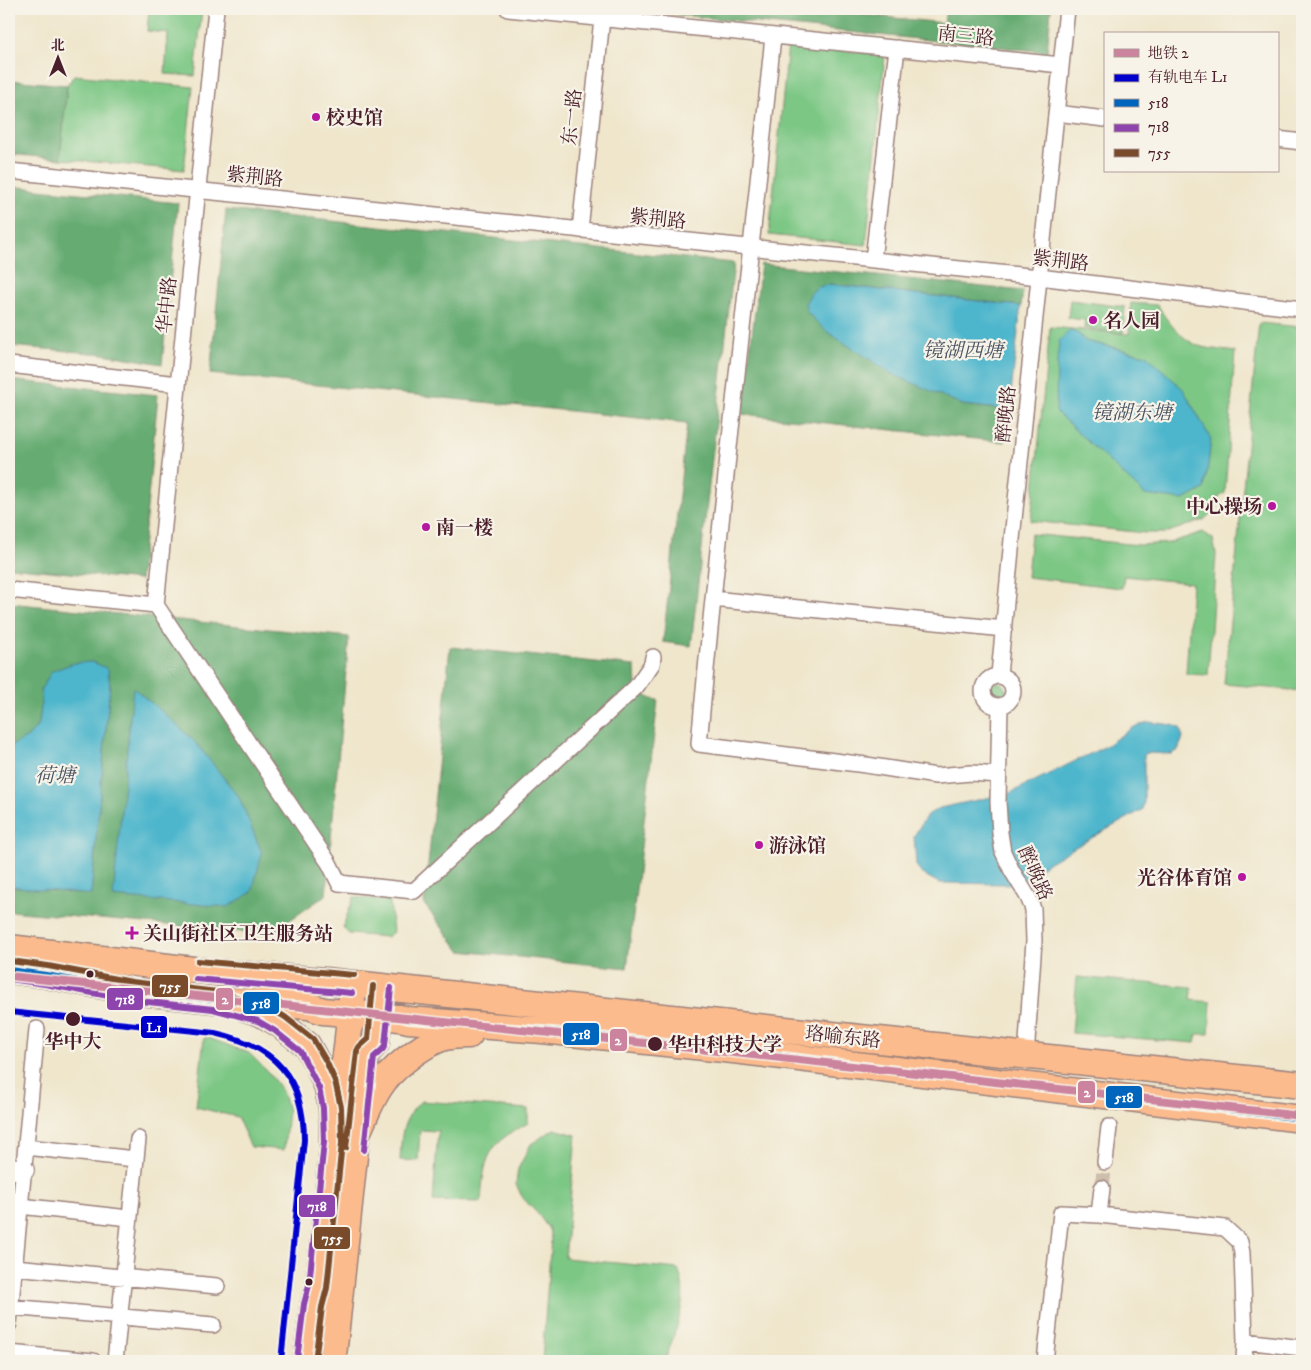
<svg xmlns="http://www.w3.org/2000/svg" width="1311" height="1370" font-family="'IM FELL DW Pica','Noto Serif SC',serif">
<rect width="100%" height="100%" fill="#f7f3e8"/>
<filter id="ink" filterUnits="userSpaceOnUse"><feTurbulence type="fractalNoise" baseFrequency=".02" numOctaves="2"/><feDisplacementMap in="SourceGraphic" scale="10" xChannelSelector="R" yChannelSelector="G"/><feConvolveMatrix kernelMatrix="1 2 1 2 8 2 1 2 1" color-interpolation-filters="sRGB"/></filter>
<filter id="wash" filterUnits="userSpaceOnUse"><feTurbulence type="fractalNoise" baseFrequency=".0096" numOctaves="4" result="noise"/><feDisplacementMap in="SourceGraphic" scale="20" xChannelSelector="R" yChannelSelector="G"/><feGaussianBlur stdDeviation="1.12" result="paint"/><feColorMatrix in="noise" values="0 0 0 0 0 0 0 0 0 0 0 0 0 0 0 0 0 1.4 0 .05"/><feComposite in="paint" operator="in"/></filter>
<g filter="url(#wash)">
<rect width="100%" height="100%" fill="#efe6cc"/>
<!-- green -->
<path fill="#7dc785" stroke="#647358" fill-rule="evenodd" d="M149,9H202L195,76L165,74L168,33L147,31Z
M788,45L885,55L866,245L769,235Z
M74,75L193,87L184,170L60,159L67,85Z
M1070,300L1125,307L1123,333L1084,328L1085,320L1068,318Z
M1131,303L1158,305C1166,321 1180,337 1196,345C1205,349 1225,350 1235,352L1225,493L1218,498L1215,509L1204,520L1165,533H1145L1031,521L1050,327L1129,334ZM1079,334L1085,341L1146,355L1059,341Z
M1259,323L1302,327V691L1224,684Z
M1203,532L1213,539L1216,554L1208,675L1186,674L1192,583L1124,576L1122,588L1027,577L1031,534L1139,545L1169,543Z
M988 691a9 9 0 1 1 18 0a9 9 0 1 1-18 0Z
M354,897L390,901L393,932L388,936L386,937L349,934C346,931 344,930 343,926Z
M1077,977L1192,987L1191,1000L1211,1002L1209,1034H1197L1195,1043L1072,1033Z
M204,1038H209L249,1053L268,1072L282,1091L288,1110L284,1150L251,1147L237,1117L196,1107Z
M421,1101L528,1109V1123C486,1144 484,1159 481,1202L433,1201L438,1131L420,1130L418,1161L400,1160C402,1131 401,1122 421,1101Z
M554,1129L576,1135L565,1258L678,1269C691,1298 674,1333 665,1361H542L551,1239L549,1229L538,1214L522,1197L516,1184L518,1169L531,1144Z"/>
<!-- forest -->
<path fill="#66ac72" stroke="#58664e" d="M620,9H805L944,23L946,9H1051L1047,52Z
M9,80L67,85L60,159L9,154Z
M9,186L178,203L162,364L103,354L9,346Z
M226,210L734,263L691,646L663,642L687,423L210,374Z
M761,264L1023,291L1021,306L830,284L937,393L963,405L1009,410L1005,442L742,414Z
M9,380L158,395L140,580L9,567Z
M9,603L349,637L326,895L270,934L9,911V886L91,894L110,685L108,669L41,689C41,707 43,726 27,738C22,742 15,744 9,747Z
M450,647L635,666L636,687C643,694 648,699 658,700L627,968L460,951L424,904Z"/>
<!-- water -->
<path fill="#4eb6cc" stroke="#4c6a7c" d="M830,284L1021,306L1009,410L963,405L892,374L826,331L807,312L805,304C813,289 813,288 830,284Z
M1070,330L1079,334L1085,341L1146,355L1183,389L1211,439L1208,466L1204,489L1184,500L1145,495L1056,412L1057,363L1059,341Z
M93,662L108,669L110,685L91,895L9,886V747L28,737L39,724L41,707V689L52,671L74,663Z
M133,688L164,713L196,743L239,797L262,853L252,892L228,907L113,897Z
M1149,722L1173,725L1180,728L1183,738L1178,750L1171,754L1147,753L1144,755V802L1142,810L1079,845L1041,867L1031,878L1007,884L939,883L921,873L916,865L914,836L927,815L940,808L1010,793L1104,747L1132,728L1141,724Z"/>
</g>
<g filter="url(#ink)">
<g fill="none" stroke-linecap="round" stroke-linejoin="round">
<!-- minor-tunnel -->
<path stroke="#cebeac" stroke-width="15" stroke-dasharray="15 8" stroke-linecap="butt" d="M1102,1188L1105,1162"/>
<defs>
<path id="minor" d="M508,9L1061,65
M773,36C750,272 720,508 699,744L866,765L936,776L971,773L999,775
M1056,113L1105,119
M1277,139L1302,142
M9,171L1039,277L1302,309
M580,230L603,9
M873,260L897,48
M9,365L178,384
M9,590L156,605
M713,599L1004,629
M156,605L329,863L339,883L414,891L636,687L652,664L653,657
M156,605L216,9
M999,675L1013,529L1067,9
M983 691a15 15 0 1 1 30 0a15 15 0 1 1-30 0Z
M1000,706L998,802L1000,833L1003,852L1012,871L1028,897L1033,909L1034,941L1026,1056
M26,1147L135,1159
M1105,1162L1109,1127
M1102,1188L1099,1215L1225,1228L1240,1242L1242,1253L1245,1341L1244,1361
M20,1206L129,1218
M14,1267L217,1286
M10,1307L213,1325
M9,1324L37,1029
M1245,1341L1302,1348
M9,1353L93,1361
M115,1361L138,1139
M1045,1361L1061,1213L1099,1215"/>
<path id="tertiary" d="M9,1168L24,1170"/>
<path id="primary" d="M306,1361L313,1305L318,1287L333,1142
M333,1361L357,1133"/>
<path id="trunk" d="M9,948L210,972L326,981L1302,1085
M9,970L46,975L131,991L215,1000L309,1006L323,1011L400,1018L408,1020L542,1030L733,1050L1302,1119
M245,1008L261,1013L280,1024L307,1045L318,1065L327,1085L332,1107L333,1142
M337,1112L347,1048L352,997
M359,1113L366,1053L376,1043L380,998
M357,1133C364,1118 370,1102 379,1088C390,1070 419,1047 439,1039C448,1035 459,1035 469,1035"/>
</defs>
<!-- minor casing -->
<use href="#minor" stroke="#9c827c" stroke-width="18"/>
<!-- tertiary casing -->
<use href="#tertiary" stroke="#9c827c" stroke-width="22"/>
<!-- primary casing -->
<use href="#primary" stroke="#9c827c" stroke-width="28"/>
<!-- trunk casing -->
<use href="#trunk" stroke="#9c827c" stroke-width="29"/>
<!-- minor -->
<use href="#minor" stroke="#fff" stroke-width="15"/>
<!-- tertiary -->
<use href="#tertiary" stroke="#fff" stroke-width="20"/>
<!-- primary -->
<use href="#primary" stroke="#fbbb8d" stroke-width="25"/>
<!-- trunk -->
<use href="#trunk" stroke="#fbbb8d" stroke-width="26"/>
<defs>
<path id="bus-1" d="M9,970L46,975L131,991L215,1000L309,1006L323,1011L400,1018L408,1020L542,1030L733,1050L1302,1119"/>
<path id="bus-2" d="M9,979L45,984L130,1000L213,1009L258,1021L275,1031L300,1051L319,1088L323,1108L324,1142L309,1285L304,1304L297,1360
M196,979L352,993
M364,1150L374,1057L383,1049L385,1045L391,988"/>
<path id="bus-3" d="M10,961L48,966L132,982L217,992L265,1005L285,1017L313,1039L326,1061L335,1081L341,1107L342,1143L327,1288L322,1307L315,1361
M198,961L354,975
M346,1148L357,1051L359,1047L368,1039L373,986"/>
</defs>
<!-- bus-1 casing -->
<use href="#bus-1" stroke="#f7f3e8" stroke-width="10"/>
<!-- bus-2 casing -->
<use href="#bus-2" stroke="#f7f3e8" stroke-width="10"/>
<!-- bus-3 casing -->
<use href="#bus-3" stroke="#f7f3e8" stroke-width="10"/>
<!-- bus-1 -->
<use href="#bus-1" stroke="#0065bd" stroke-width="6"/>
<!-- bus-2 -->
<use href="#bus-2" stroke="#8e44ad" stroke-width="6"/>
<!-- bus-3 -->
<use href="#bus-3" stroke="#7a4b2a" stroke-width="6"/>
<defs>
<path id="tram-1" d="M9,1012L215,1033C275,1046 304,1078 304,1140L281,1361"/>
</defs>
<!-- tram-1 casing -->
<use href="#tram-1" stroke="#f7f3e8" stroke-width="10"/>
<!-- tram-1 -->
<use href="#tram-1" stroke="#0000cd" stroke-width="6"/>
<defs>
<path id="metro-1" d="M9,976L654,1044L1302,1116"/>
</defs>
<!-- metro-1 casing -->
<use href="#metro-1" stroke="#f7f3e8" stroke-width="11"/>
<!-- metro-1 -->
<use href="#metro-1" stroke="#cc839e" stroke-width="8"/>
</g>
</g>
<!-- markers -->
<g fill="#b5179e" stroke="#f7f3e8" stroke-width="2">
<circle cx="316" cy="117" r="5"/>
<circle cx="1093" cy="320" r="5"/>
<circle cx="1272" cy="506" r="5"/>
<circle cx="426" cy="527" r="5"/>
<circle cx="759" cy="845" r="5"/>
<circle cx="1242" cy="877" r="5"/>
<path d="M129.5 925.5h5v5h5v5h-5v5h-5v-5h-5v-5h5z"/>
</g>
<g fill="#4a1f2b" stroke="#f7f3e8" stroke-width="2">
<circle cx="90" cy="974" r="4.5"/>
<circle cx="73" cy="1019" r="8"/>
<circle cx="655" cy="1044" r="8"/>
<circle cx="309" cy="1282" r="4.5"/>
</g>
<g text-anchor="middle" stroke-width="4.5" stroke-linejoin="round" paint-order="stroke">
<!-- street labels -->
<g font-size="19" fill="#4a1f2b" stroke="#f7f3e8">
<text transform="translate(966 35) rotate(6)" y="7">南三路</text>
<text transform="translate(571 117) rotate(-84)" y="7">东一路</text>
<text transform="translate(255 176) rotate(6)" y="7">紫荆路</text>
<text transform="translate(658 218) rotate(6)" y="7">紫荆路</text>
<text transform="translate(1061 260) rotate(7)" y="7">紫荆路</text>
<text transform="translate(166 305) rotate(-84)" y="7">华中路</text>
<text transform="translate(1005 414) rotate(-84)" y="7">醉晚路</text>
<text transform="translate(1036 873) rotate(66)" y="7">醉晚路</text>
<text transform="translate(843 1036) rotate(6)" y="7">珞喻东路</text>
</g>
<!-- poi labels -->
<g font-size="19" font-weight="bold" fill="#4a1f2b" stroke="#f7f3e8" text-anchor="start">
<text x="326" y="124">校史馆</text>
<text x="1103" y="327">名人园</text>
<text x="1262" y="513" text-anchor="end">中心操场</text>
<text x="436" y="534">南一楼</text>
<text x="769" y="852">游泳馆</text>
<text x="1232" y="884" text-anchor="end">光谷体育馆</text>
<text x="143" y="940">关山街社区卫生服务站</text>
</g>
<!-- stop labels -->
<g font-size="19" font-weight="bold" fill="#4a1f2b" stroke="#f7f3e8">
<text x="73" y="1048">华中大</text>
<text x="668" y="1051" text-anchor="start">华中科技大学</text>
</g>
<!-- water labels -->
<g font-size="20" font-style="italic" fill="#4b5463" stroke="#f7f3e8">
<text x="963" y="357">镜湖西塘</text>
<text x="1132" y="419">镜湖东塘</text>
<text x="55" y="782">荷塘</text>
</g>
</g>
<g stroke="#f7f3e8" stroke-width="2">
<rect x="151" y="974" width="38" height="24" rx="5" fill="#7a4b2a"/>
<rect x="215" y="987" width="19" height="24" rx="5" fill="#cc839e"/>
<rect x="106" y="987" width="38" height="24" rx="5" fill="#8e44ad"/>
<rect x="242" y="991" width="38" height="24" rx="5" fill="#0065bd"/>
<rect x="140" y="1015" width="28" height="24" rx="5" fill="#0000cd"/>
<rect x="562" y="1022" width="38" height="24" rx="5" fill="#0065bd"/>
<rect x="609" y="1028" width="19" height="24" rx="5" fill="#cc839e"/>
<rect x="1077" y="1080" width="19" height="24" rx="5" fill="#cc839e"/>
<rect x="1105" y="1085" width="38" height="24" rx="5" fill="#0065bd"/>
<rect x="298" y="1194" width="38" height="24" rx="5" fill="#8e44ad"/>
<rect x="313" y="1226" width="38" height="24" rx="5" fill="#7a4b2a"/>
</g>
<g font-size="14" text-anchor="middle" font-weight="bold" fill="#fff">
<text x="170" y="991">755</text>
<text x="225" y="1004">2</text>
<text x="125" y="1004">718</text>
<text x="261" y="1008">518</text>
<text x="154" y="1032">L1</text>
<text x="581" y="1039">518</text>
<text x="618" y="1045">2</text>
<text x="1087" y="1097">2</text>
<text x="1124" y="1102">518</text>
<text x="317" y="1211">718</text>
<text x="332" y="1243">755</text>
</g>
<!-- margin -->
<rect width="1311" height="1370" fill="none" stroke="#f7f3e8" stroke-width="30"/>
<!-- legend -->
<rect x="1104" y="32" width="175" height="140" fill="#f7f3e8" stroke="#b29e9c"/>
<rect x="1114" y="49" width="25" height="8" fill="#cc839e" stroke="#b29e9c"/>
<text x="1148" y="58" font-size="15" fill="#4a1f2b">地铁 2</text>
<rect x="1114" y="74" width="25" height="8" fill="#0000cd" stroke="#b29e9c"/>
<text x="1148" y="82" font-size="15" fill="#4a1f2b">有轨电车 L1</text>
<rect x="1114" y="99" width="25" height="8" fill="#0065bd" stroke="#b29e9c"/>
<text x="1148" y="108" font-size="15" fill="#4a1f2b">518</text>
<rect x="1114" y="124" width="25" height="8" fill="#8e44ad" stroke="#b29e9c"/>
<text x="1148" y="132" font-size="15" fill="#4a1f2b">718</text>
<rect x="1114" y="149" width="25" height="8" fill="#7a4b2a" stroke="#b29e9c"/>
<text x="1148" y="158" font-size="15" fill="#4a1f2b">755</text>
<!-- north arrow -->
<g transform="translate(58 58)" stroke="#f7f3e8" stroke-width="4" paint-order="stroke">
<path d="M0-4L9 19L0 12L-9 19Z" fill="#4a1f2b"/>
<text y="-8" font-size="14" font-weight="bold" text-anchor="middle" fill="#4a1f2b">北</text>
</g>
</svg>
